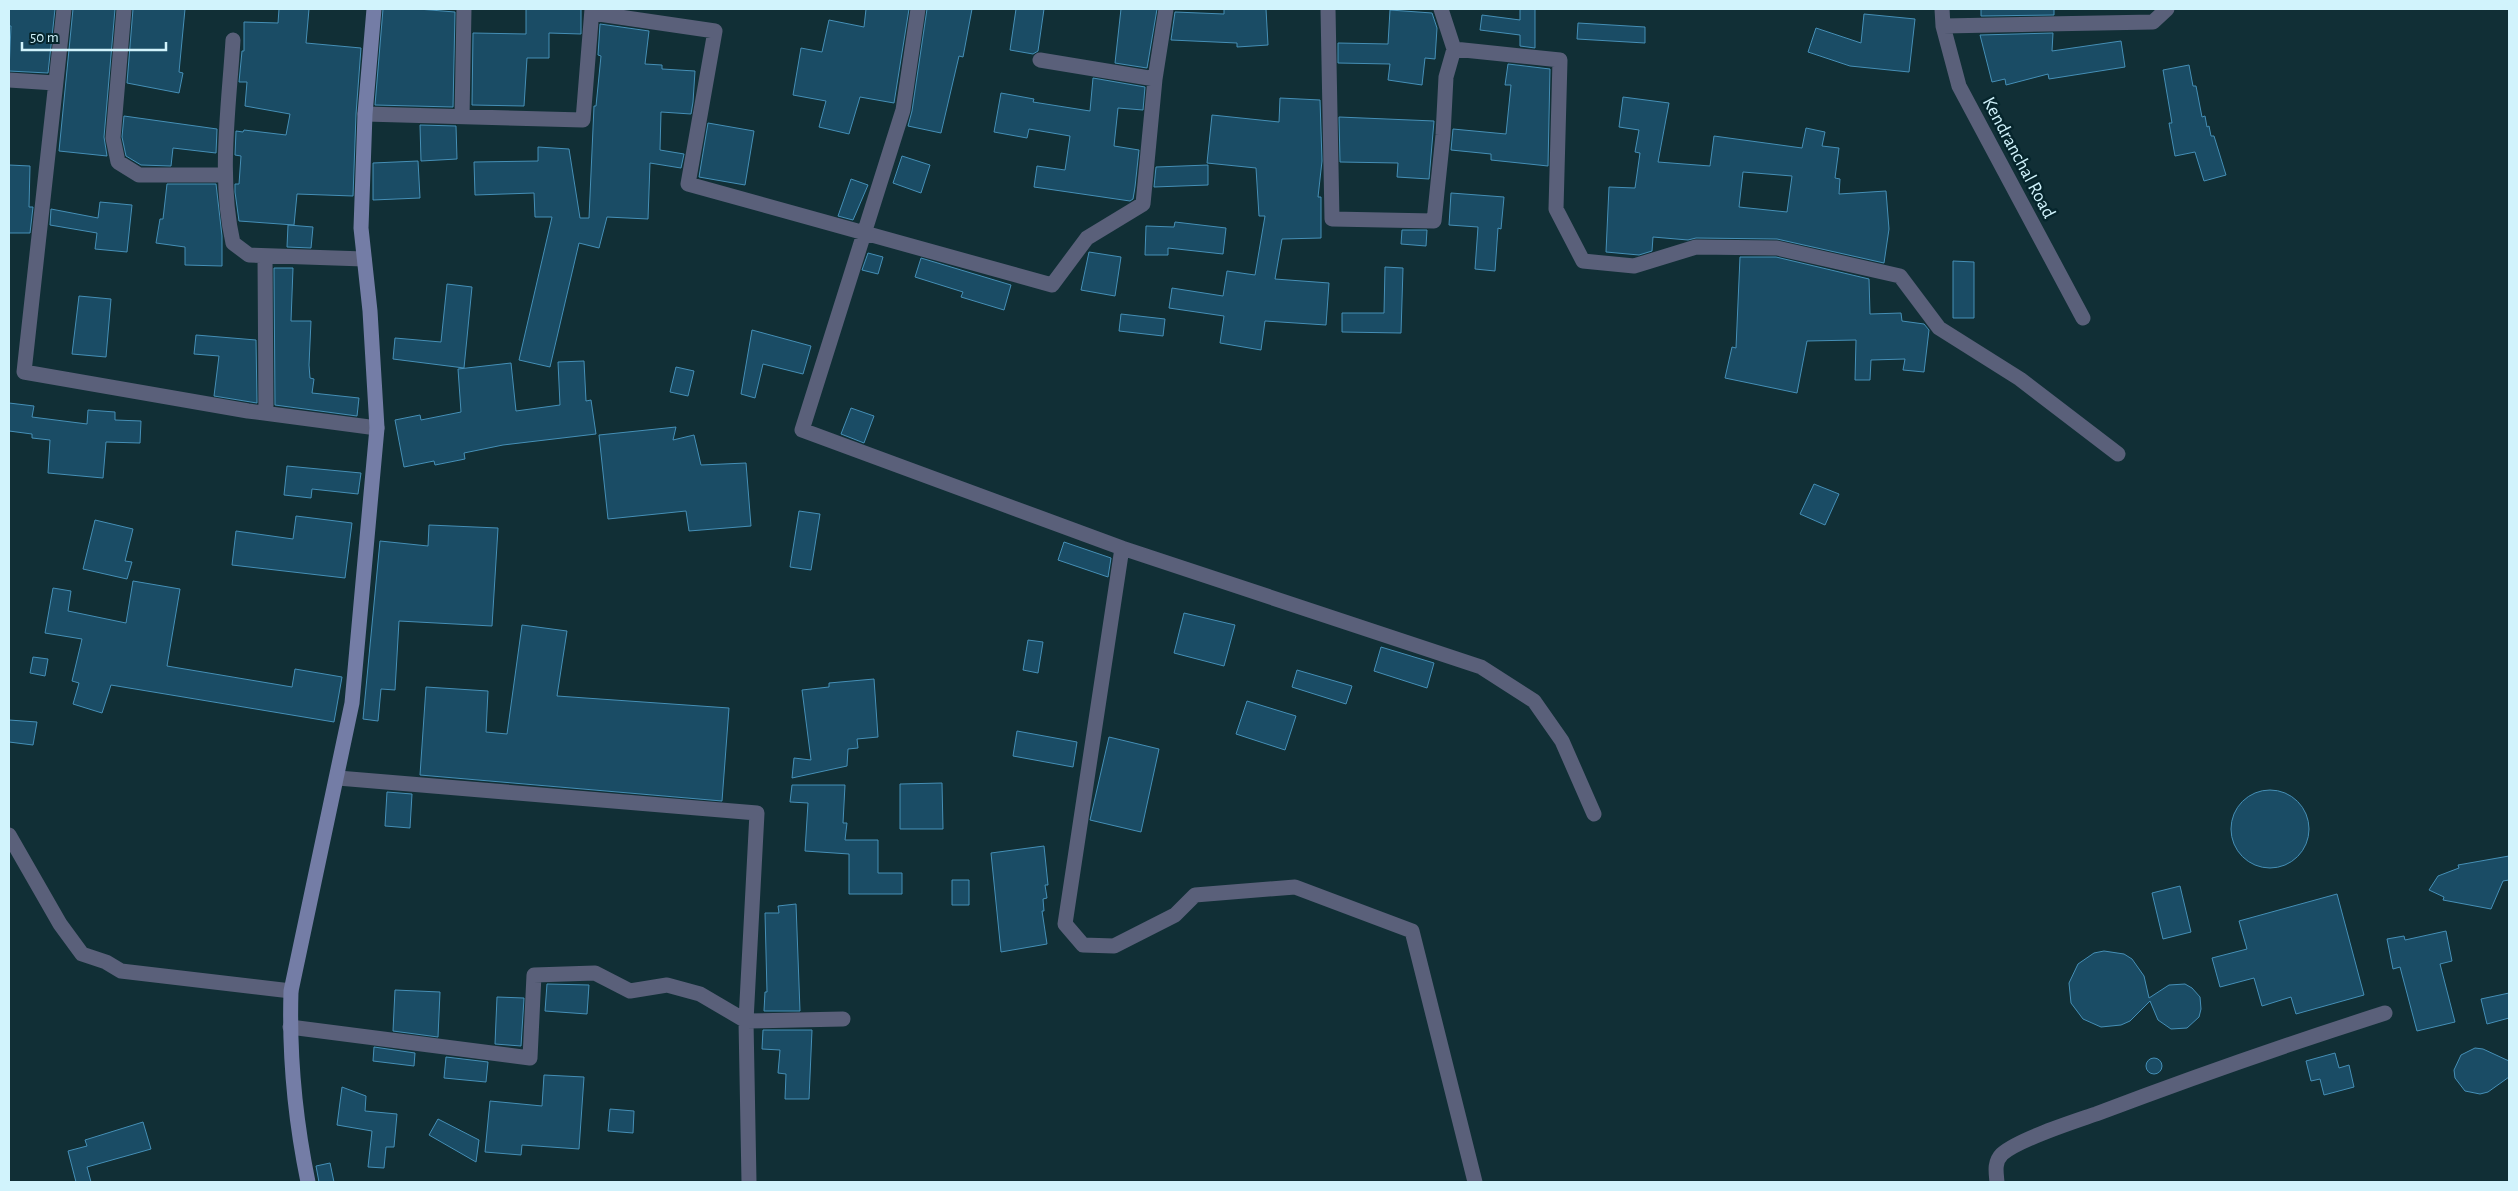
<svg xmlns="http://www.w3.org/2000/svg" width="2518" height="1191" font-family="'Alegreya Sans',sans-serif">
<rect width="100%" height="100%" fill="#112f36"/>
<!-- building -->
<path fill="#1a4c65" stroke="#458fb6" fill-rule="evenodd" d="M9,9H55L48,73L9,71L11,26H9Z
M73,9H115L104,137L107,156L59,151Z
M133,9H185L179,72L183,73L179,93L127,83Z
M279,9H309L306,43L361,48L356,114L353,196L297,194L294,225L239,221L235,192V184H239L241,156L235,155L236,131L243,132L244,130L286,135L290,114L245,106L247,82H239L242,51H244V22L278,23Z
M383,9H418L455,12L453,107L375,105Z
M526,9H581V34L549,33V58H527L524,106L472,105L473,33L526,34Z
M866,9H909L894,103L860,97L849,134L819,127L826,101L793,95L801,48L822,52L829,20L864,27Z
M927,9H972L963,57L959,56L941,133L908,126L912,111Z
M1016,9H1044L1038,51L1033,54L1010,50Z
M1121,9H1157L1147,68L1115,63Z
M1224,9H1266L1268,45L1237,47V43L1171,40L1175,12L1224,14Z
M1520,9H1535V48L1520,46V35L1480,30L1482,15L1520,20Z
M1981,9H2054V15L1981,16Z
M1390,10L1432,13L1437,28L1435,59L1425,58L1422,85L1388,80L1390,64L1338,63V43L1388,44Z
M1864,14L1915,19L1909,72L1850,66L1808,52L1816,28L1861,43Z
M1578,23L1645,27V43L1577,39Z
M600,24L649,31L645,64L662,65V69L695,71L693,102L691,114L661,112L660,150L684,154L681,168L650,163L648,219L607,217L599,248L579,243L550,367L519,360L552,217H535L534,193L475,195L474,162L538,161V147L569,149L580,218H589L594,106H596L601,56L598,55Z
M2053,33L2052,51L2121,41L2125,67L2049,79L2048,74L2006,85L2005,79L1992,82L1980,35Z
M1508,64L1550,69L1548,166L1491,160V154L1451,150L1453,129L1506,134L1511,85H1505Z
M2189,65L2193,86H2196L2202,117L2205,116L2207,127L2209,126L2211,136H2214L2226,175L2204,181L2195,152L2175,156L2169,123H2172L2163,70Z
M1093,78L1145,87L1143,110L1118,108L1114,146L1139,150L1135,187L1133,199L1130,201L1034,187L1037,166L1065,170L1070,136L1029,129L1027,138L994,132L1001,93L1034,99L1033,102L1090,111Z
M1623,97L1669,103L1658,162L1710,166L1714,136L1802,148L1806,128L1825,132L1822,146L1839,148L1835,178L1840,179L1839,194L1886,191L1889,229L1884,263L1777,239L1696,238L1688,240L1653,237L1652,251L1639,255L1606,252L1609,187L1635,188L1640,153L1635,152L1639,130L1619,127ZM1743,172L1792,176L1787,212L1739,207Z
M1280,98L1320,100L1322,161L1318,197H1321V238L1282,239L1275,279L1329,283L1326,325L1265,321L1261,350L1220,343L1224,316L1169,308L1172,288L1223,296L1227,271L1255,275L1265,216H1259L1256,168L1207,163L1212,115L1279,122Z
M124,116L217,129L216,153L173,148L171,166L141,165L126,156L122,137Z
M1339,117L1434,121L1429,179L1397,177L1398,163L1340,162Z
M708,123L754,131L745,185L699,177Z
M420,125L456,126L457,159L421,161Z
M902,156L930,165L921,193L893,183Z
M418,161L420,198L373,200V163Z
M9,165L30,166L29,207H33L30,233H9Z
M1208,165V185L1154,187L1156,167Z
M851,179L868,185L853,220L838,216Z
M167,184H216L222,236V266L185,265V247L156,243L160,219H163Z
M1451,193L1504,197L1501,229L1498,228L1495,271L1475,269L1478,227L1449,225Z
M100,202L132,205L127,252L95,249L97,233L50,225L51,209L98,218Z
M1175,222L1226,228L1223,254L1168,248V255H1145L1146,226L1174,227Z
M288,225L313,227L311,248L287,247Z
M1402,230H1427L1426,246L1401,244Z
M1089,252L1121,257L1115,296L1081,290Z
M868,253L883,257L878,274L862,270Z
M1740,257H1776L1869,279L1870,314L1901,313L1902,321L1924,324L1929,330L1924,372L1903,370L1905,359L1871,360L1870,380H1855L1856,340L1807,341L1797,393L1725,378L1732,347L1736,348Z
M921,258L1011,285L1004,310L961,297L963,292L915,277Z
M1953,261L1974,262V318H1953Z
M1385,267L1403,268L1401,333L1342,332V313H1384Z
M274,268H293L291,321H311L309,365L310,378L314,379L312,393L359,398L357,416L275,405Z
M447,284L472,287L464,368L393,359L395,338L441,342Z
M79,296L111,299L106,357L72,354Z
M1121,314L1165,319L1163,336L1119,331Z
M752,330L811,346L803,374L763,364L755,398L741,394Z
M196,335L256,340L257,403L214,396L219,356L194,354Z
M584,361L586,401L591,400L596,434L503,445L464,453L465,459L435,465L434,461L404,467L395,420L420,415L421,420L461,412L458,369L511,363L516,411L560,405L558,362Z
M676,367L694,371L688,396L670,392Z
M9,403L34,406L32,417L87,424L88,410L115,412V420L141,421L140,443L106,442L103,478L48,473L50,440L32,438V434L9,431Z
M851,408L874,416L864,443L841,434Z
M676,427L673,440L694,435L701,465L746,463L751,526L689,531L686,511L608,519L599,435Z
M287,466L361,473L358,494L312,489L311,498L284,495Z
M1814,484L1839,494L1825,525L1800,514Z
M799,511L820,514L811,570L790,567Z
M296,516L352,523L345,578L232,565L236,531L293,539Z
M95,520L133,529L125,561L132,562L127,579L83,569Z
M429,525L498,528L492,626L399,621L395,690L381,689L378,721L363,719L380,541L428,546Z
M1064,542L1111,558L1108,577L1058,560Z
M133,581L180,589L167,666L292,687L295,669L342,677L334,722L111,685L102,713L73,704L79,683L72,681L82,639L45,633L53,588L71,591L68,611L126,623Z
M1184,613L1235,625L1224,666L1174,653Z
M522,625L567,631L557,696L729,708L722,801L420,775L426,687L488,691L486,732L507,734Z
M1028,640L1043,642L1038,673L1023,670Z
M1381,647L1434,663L1427,688L1374,671Z
M33,657L48,659L45,676L30,673Z
M1297,670L1352,686L1346,704L1292,687Z
M874,679L878,737L857,739L858,748L848,749L847,766L792,778L794,758L811,760L802,690L829,687V683Z
M1247,701L1296,716L1285,750L1236,734Z
M9,720L37,722L33,745L9,742Z
M1017,731L1077,742L1073,767L1013,756Z
M1109,737L1159,749L1141,832L1090,820Z
M942,783L943,829H900V784Z
M792,785H845L843,823H847L845,840H878V873H902V894H849V854L805,851L808,803L790,802Z
M2231 829a39 39 0 1 1 78 0a39 39 0 1 1-78 0Z
M387,792L412,794L410,828L385,826Z
M1044,846L1048,885H1045L1047,898L1043,899L1044,911H1042L1047,944L1001,952L991,853Z
M2509,856V880L2503,881L2491,909L2443,900L2444,897L2429,890L2438,876L2459,868L2458,865Z
M952,880H969V905H952Z
M2180,886L2191,932L2163,939L2152,893Z
M2337,894L2364,995L2296,1014L2291,997L2262,1006L2254,978L2220,987L2212,958L2247,949L2239,921Z
M796,904L800,1011H764L765,992H767L765,913H779L778,906Z
M2446,931L2452,961L2440,964L2455,1022L2417,1031L2400,967L2393,969L2387,939L2404,936L2405,940Z
M2104,951L2124,954L2132,959L2144,976L2149,998L2169,985L2185,984L2192,988L2200,997L2201,1009L2199,1017L2187,1028L2171,1029L2158,1020L2150,1001L2130,1021L2121,1025L2101,1027L2083,1019L2071,1003L2069,983L2078,964L2094,953Z
M547,984L589,985L587,1014L545,1011Z
M395,990L440,992L438,1037L393,1031Z
M2509,993V1018L2487,1024L2481,999Z
M497,997L524,998L521,1046L495,1044Z
M763,1030H812L809,1099H785L786,1074L778,1073L780,1050L762,1049Z
M374,1047L415,1053L414,1066L373,1061Z
M2475,1048L2483,1049L2509,1061V1077L2488,1092L2480,1094L2465,1091L2455,1078L2454,1070L2461,1055Z
M2335,1053L2339,1068L2349,1065L2354,1087L2324,1095L2320,1079L2311,1081L2306,1061Z
M446,1057L488,1062L486,1082L444,1078Z
M2146 1066a8 8 0 1 1 16 0a8 8 0 1 1-16 0Z
M544,1075L584,1077L579,1149L522,1145L521,1155L485,1152L490,1101L542,1106Z
M342,1087L366,1096L365,1111L397,1114L394,1147H386L384,1168L368,1167L372,1131L337,1125Z
M610,1109L634,1111L633,1133L608,1131Z
M438,1119L479,1140L476,1162L429,1135Z
M143,1122L151,1149L87,1167L91,1182H76L68,1151L87,1146L85,1140Z
M330,1163L334,1182H319L316,1166Z"/>
<g fill="none" stroke-linecap="round" stroke-linejoin="round">
<!-- street -->
<path stroke="#5a607a" stroke-width="15" d="M64,9L24,372L248,411L377,428
M124,9L113,138L118,162L139,175H225
M918,9L903,110L802,430L1122,548L1065,924L1083,945L1114,946L1175,915L1195,895L1295,887L1412,931L1475,1182
M1328,9L1332,219L1434,221L1443,135L1446,77L1454,49L1560,60L1556,209L1583,261L1634,266L1696,247L1777,248L1900,276L1939,328L2020,379L2118,454
M1441,9L1454,49
M1942,9L1943,26L1959,86L2083,318
M592,13L715,31L688,184L1052,285L1087,238L1143,204L1155,79L1166,9
M1943,26L2153,22L2167,9
M233,40C229,106 218,177 233,243L249,255L364,259
M1040,60L1155,79
M9,80L55,83
M365,114L583,120L592,9
M462,117L464,9
M265,256L266,413
M1122,548L1481,667L1534,701L1562,741L1594,814
M338,778L757,813L746,1021L749,1182
M9,835L60,924L82,954L106,962L121,971L291,991
M290,1027L530,1058L534,975L595,973L630,991L667,985L700,994L746,1021L843,1019
M1997,1182C1996,1172 1994,1162 2002,1154C2019,1139 2073,1122 2096,1114C2191,1078 2288,1044 2385,1013"/>
<!-- secondary -->
<path stroke="#747da6" stroke-width="15" d="M308,1182C295,1119 289,1056 291,991L352,703L377,428L370,311L361,228L365,114L374,9"/>
</g>
<g text-anchor="middle" stroke-width="5" stroke-linejoin="round" paint-order="stroke">
<!-- street labels -->
<g font-size="19" fill="#d1f3fc" stroke="#06252c">
<text transform="translate(2020 157) rotate(62)" y="7">Kendranchal Road</text>
</g>
</g>
<!-- border -->
<rect width="2518" height="1191" fill="none" stroke="#d1f3fc" stroke-width="20"/>
<!-- scale -->
<path d="M22 42v8h144v-8" fill="none" stroke="#d1f3fc" stroke-width="2.5"/>
<text x="30" y="42" font-size="15" fill="#d1f3fc" stroke="#06252c" stroke-width="4" paint-order="stroke">50 m</text>
</svg>
